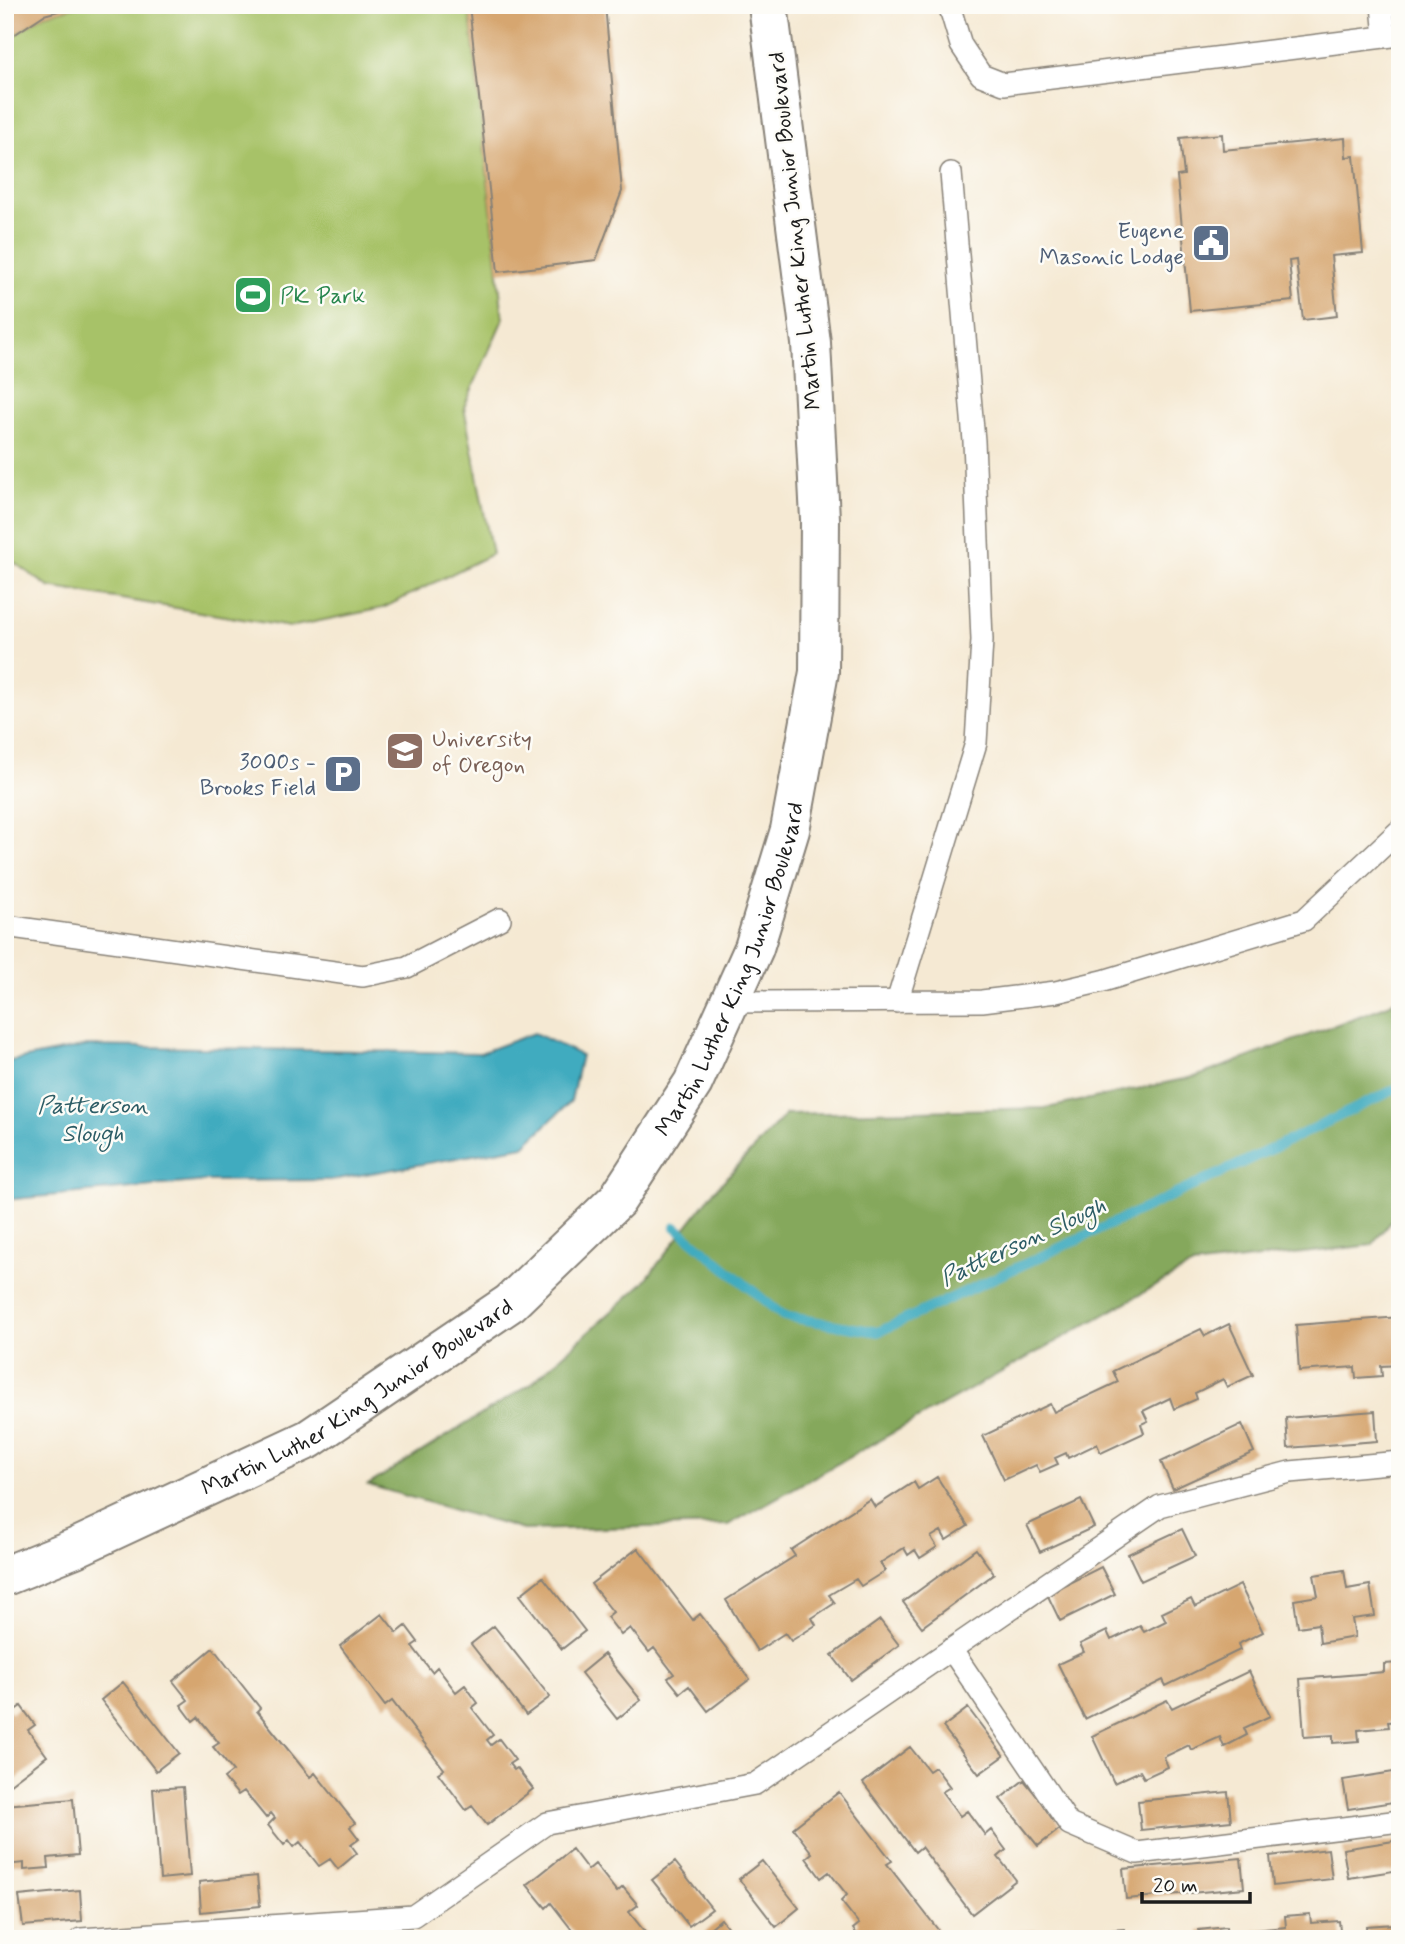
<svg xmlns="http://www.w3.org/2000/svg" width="1405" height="1944" font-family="Mynerve,sans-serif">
<rect width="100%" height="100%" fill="#fdfcf7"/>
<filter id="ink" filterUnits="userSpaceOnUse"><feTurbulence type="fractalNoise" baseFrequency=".0143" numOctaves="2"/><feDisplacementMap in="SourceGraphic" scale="14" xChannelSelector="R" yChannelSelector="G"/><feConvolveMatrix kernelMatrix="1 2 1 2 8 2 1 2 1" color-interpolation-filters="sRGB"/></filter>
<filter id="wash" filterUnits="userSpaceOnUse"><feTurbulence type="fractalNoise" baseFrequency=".00686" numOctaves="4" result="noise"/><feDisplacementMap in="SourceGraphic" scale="28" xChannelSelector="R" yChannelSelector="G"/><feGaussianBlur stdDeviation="1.57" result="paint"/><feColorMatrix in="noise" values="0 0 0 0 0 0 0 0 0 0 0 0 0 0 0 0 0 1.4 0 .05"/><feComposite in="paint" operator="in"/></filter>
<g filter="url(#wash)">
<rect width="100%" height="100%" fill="#f5e9d3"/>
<!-- green -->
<path fill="#a7c268" stroke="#626f42" stroke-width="2" d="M80,5H469L503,319L464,407L492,554L383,608L290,627L49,587L5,556V41L44,15Z"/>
<!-- forest -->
<path fill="#85a85c" stroke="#50623c" stroke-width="2" d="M1400,996V1209L1372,1245L1191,1266L728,1525L523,1530L368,1485L532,1383L643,1283L715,1190L786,1114L1047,1108L1198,1076L1386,1006Z"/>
<!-- water -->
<path fill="#40abbf" stroke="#2e646e" stroke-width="2" d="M534,1033L581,1055L571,1101L524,1146L332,1180L207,1181L5,1200V1062L87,1046L480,1053Z"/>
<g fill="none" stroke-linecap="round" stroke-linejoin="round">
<!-- stream -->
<path stroke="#40abbf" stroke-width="10" d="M676,1227L783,1316L878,1332L1221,1173L1400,1087"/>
</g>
<g id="blocks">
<!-- building -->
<path fill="#d6a66f" d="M5,5H77V6L44,15L5,41Z
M469,5H605L622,191L596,260L498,272Z
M1222,134L1223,150L1345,138L1346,157L1354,156L1363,253L1331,256L1337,316L1303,320L1296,260L1289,261L1293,301L1190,311L1177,176L1184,175L1180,138Z
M1400,1317V1365L1381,1366L1382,1376L1356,1378L1355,1367L1299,1371L1296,1325Z
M1229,1324L1253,1375L1227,1387L1223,1379L1195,1393L1197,1399L1174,1409L1170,1398L1143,1411L1148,1421L1141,1424L1144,1433L1101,1453L1097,1444L1068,1458L1066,1453L1055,1458L1058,1464L1040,1472L1036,1465L1004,1480L983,1436L1050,1404L1054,1412L1118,1382L1113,1371L1201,1329L1205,1336Z
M1375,1411L1377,1441L1288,1448L1286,1418Z
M1242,1424L1254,1452L1173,1489L1161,1462Z
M937,1477L968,1526L946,1540L941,1531L931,1537L937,1547L920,1558L915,1550L908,1555L904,1548L880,1563L885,1571L861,1586L856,1579L829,1595L835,1603L812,1618L816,1625L791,1641L785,1633L757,1651L726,1600L795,1556L791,1550L870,1499L875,1507L914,1482L918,1489Z
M1081,1500L1094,1527L1040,1552L1027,1525Z
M1182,1529L1195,1556L1141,1581L1128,1554Z
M638,1548L693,1620L700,1614L750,1679L708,1711L689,1686L680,1693L668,1678L674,1674L654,1648L649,1652L630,1628L621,1635L607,1617L613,1612L591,1584Z
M976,1549L994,1574L922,1627L903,1602Z
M1101,1567L1115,1594L1060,1621L1047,1594Z
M1344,1570L1347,1589L1370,1585L1375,1616L1352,1619L1355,1637L1320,1643L1318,1624L1298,1627L1294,1600L1318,1596L1314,1575Z
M543,1577L585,1631L562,1649L520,1595Z
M1240,1585L1263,1632L1238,1644L1240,1650L1166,1686L1163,1680L1085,1719L1058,1664L1084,1652L1080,1644L1107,1631L1111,1640L1140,1626L1144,1632L1166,1621L1162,1613L1191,1599L1195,1607Z
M382,1614L397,1633L406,1626L418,1642L412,1646L432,1672L437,1667L456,1692L465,1685L478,1703L472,1708L493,1735L487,1740L491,1745L499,1739L515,1760L509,1764L514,1770L517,1768L533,1789L487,1825L472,1806L466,1810L438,1773L444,1769L392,1701L385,1706L340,1646Z
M880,1620L899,1645L851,1680L832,1655Z
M494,1626L550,1697L526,1715L471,1644Z
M213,1648L260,1708L257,1711L310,1777L315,1773L355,1823L350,1827L359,1839L351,1845L357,1853L338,1869L330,1859L319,1866L300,1842L294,1847L289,1840L284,1845L268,1825L275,1818L271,1813L266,1818L244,1791L238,1795L224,1778L233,1771L213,1747L219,1743L198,1717L193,1721L181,1705L188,1700L173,1681Z
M604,1654L641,1700L617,1719L581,1673Z
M1400,1663V1721L1388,1722L1389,1727L1358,1730L1359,1741L1333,1743V1735L1304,1737L1300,1679L1384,1672V1664Z
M1249,1671L1270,1716L1244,1728L1247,1735L1224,1747L1220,1737L1191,1750L1189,1745L1164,1757L1168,1767L1144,1778L1140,1771L1114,1783L1092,1736L1167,1700L1172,1708Z
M123,1682L179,1753L156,1771L101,1700Z
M5,1706L11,1713L21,1706L35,1725L28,1730L47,1756L5,1788Z
M968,1708L1004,1756L979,1774L943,1727Z
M910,1747L929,1771L935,1767L950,1787L942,1792L960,1816L967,1811L985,1835L991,1830L1006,1850L998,1857L1016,1880L972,1914L921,1847L915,1852L863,1783Z
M1400,1771V1801L1348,1809L1343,1780Z
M1024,1780L1062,1827L1038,1846L1000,1799Z
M183,1787L190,1876L160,1879L153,1789Z
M839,1792L892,1861L887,1864L939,1931L929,1939H861L853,1929L859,1924L841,1901L847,1895L829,1872L821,1878L806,1858L812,1853L793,1828Z
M1228,1792L1231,1821L1141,1830L1138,1801Z
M73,1799L78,1855L48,1858L49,1868L24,1870V1863L5,1865V1805Z
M1400,1840V1870L1348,1878L1343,1849Z
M572,1849L588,1870L595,1864L617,1892L623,1887L638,1905L629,1912L648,1936L645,1939H579L551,1903L546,1908L527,1885Z
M1328,1849L1332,1879L1273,1886L1270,1856Z
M1241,1858L1244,1888L1126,1899L1123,1869Z
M762,1861L799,1908L776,1927L739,1879Z
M675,1862L712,1909L689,1926L652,1880Z
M257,1876L260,1906L201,1912L199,1882Z
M80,1890L82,1921L23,1926L19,1896Z
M1310,1914L1311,1923L1339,1921L1341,1939H1239V1937L1255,1936V1930L1286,1927L1285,1916Z
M1394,1915H1400V1939H1367L1366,1926L1395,1924Z
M721,1919L737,1939H697Z
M1226,1927L1227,1939H1200L1199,1930Z
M1124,1929L1125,1939H1098L1097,1931Z
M1038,1930V1939H1012V1932Z
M404,1934L405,1939H373V1937Z
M1154,1934V1939H1127V1937Z"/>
</g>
</g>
<g filter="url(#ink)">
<use href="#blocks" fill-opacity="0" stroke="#888278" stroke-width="2"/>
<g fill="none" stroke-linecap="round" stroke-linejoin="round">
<defs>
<path id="service" d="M949,5L961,45L981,75L1004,84L1400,35
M1382,5L1385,37
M5,926L363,976L407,967L500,919
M729,1002L982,1001L1056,992L1103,981L1304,920L1400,830
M897,1002L976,743L982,640L974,441L951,173
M951,1649L1069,1824L1137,1853L1400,1821
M81,1939L413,1916L547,1823L755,1784L1160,1506L1290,1472L1400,1462"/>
<g id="secondary">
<path id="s1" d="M5,1576L75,1548L309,1439L510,1303L617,1200L693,1083L754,948L790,830L819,672L820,519L811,343L768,5"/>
</g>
</defs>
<!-- service casing -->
<use href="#service" stroke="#888278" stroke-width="24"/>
<!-- secondary casing -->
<use href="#secondary" stroke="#888278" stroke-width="42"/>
<!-- service -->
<use href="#service" stroke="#fff" stroke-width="21"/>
<!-- secondary -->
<use href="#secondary" stroke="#fff" stroke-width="38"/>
</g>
</g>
<!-- icons -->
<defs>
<symbol id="civic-square" viewBox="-11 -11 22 22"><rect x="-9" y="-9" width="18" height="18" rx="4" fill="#5c6f8a" stroke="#fdfcf7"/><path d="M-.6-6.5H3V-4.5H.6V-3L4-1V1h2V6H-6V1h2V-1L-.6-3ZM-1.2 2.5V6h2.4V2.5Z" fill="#fff"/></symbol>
<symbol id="stadium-square" viewBox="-11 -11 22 22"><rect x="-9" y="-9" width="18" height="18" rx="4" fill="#2e9e5b" stroke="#fdfcf7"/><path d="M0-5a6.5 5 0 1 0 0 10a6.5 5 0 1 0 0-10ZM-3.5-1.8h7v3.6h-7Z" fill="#fff"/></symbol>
<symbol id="university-square" viewBox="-11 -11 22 22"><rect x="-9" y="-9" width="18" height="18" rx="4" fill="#8d6e63" stroke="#fdfcf7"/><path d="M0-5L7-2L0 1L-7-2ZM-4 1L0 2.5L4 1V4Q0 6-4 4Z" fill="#fff"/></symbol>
<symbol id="parking-square" viewBox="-11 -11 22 22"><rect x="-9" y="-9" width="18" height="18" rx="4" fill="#5c6f8a" stroke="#fdfcf7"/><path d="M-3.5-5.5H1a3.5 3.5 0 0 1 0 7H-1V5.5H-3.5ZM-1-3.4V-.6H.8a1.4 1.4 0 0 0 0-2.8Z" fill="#fff"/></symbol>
</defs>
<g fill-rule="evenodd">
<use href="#civic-square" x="1189" y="221" width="44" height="44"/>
<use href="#stadium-square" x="231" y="273" width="44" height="44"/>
<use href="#university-square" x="383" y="729" width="44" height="44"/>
<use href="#parking-square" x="321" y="752" width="44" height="44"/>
</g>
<g text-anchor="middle" stroke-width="5" stroke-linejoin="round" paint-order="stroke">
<!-- service labels -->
<g font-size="23" fill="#4e5e75" stroke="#fdfcf7" text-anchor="end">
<text x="1184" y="238">Eugene<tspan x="1184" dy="26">Masonic Lodge</tspan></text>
<text x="316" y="769">3000s -<tspan x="316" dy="26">Brooks Field</tspan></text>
</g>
<!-- street labels -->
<g font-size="23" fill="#1c1c1c" stroke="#fdfcf7">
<text transform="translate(794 231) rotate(-96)" y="8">Martin Luther King Junior Boulevard</text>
<text dy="8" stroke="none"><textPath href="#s1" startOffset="984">Martin Luther King Junior Boulevard</textPath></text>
<text dy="8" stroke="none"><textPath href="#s1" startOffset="396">Martin Luther King Junior Boulevard</textPath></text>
</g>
<!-- leisure labels -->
<g font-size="23" fill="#27864d" stroke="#fdfcf7" text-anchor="start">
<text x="280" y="303">PK Park</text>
</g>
<!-- education labels -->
<g font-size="23" fill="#785e54" stroke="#fdfcf7" text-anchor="start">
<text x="432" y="746">University<tspan x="432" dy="26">of Oregon</tspan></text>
</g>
<!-- water labels -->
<g font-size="24" font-style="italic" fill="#2c5c65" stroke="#fdfcf7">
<text x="93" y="1113">Patterson<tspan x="93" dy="28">Slough</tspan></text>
<text transform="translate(1023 1241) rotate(-25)" y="8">Patterson Slough</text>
</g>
</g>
<!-- margin -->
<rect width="1405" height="1944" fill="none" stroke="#fdfcf7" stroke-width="28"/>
<!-- scale -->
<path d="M1142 1892v10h108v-10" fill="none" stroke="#1c1c1c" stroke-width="3.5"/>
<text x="1153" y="1892" font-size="21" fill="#1c1c1c" stroke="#fdfcf7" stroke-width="5" paint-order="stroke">20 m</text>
</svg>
